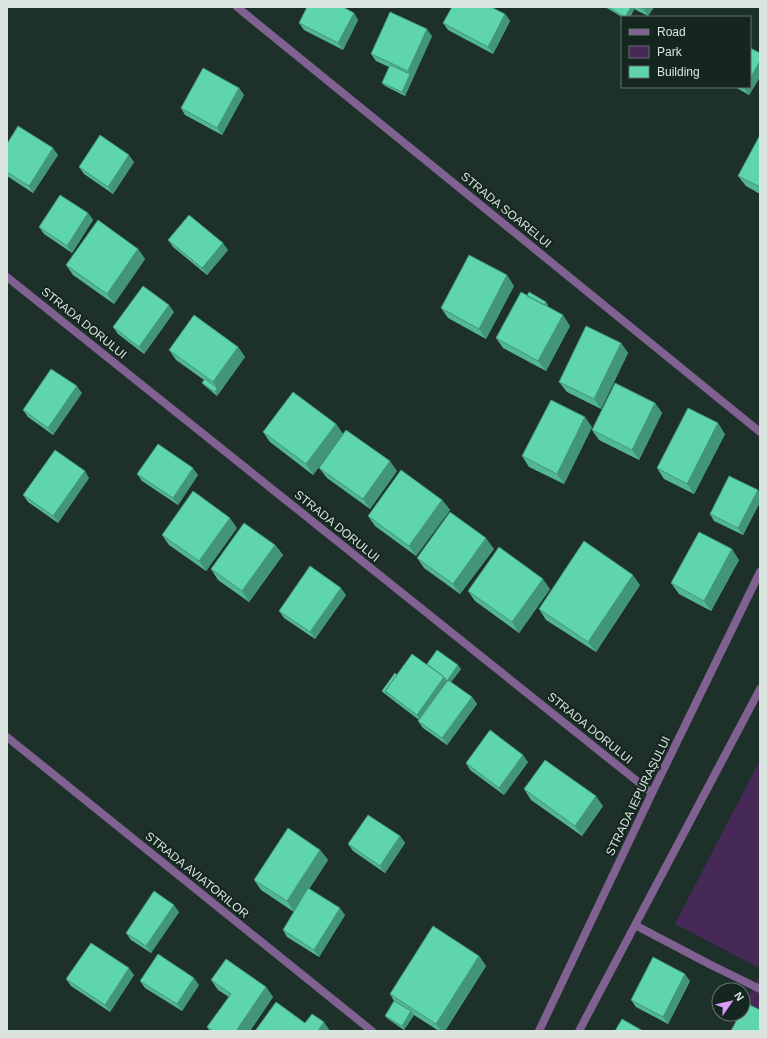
<svg xmlns="http://www.w3.org/2000/svg" width="767" height="1038" font-family="Helvetica,sans-serif">
<rect width="100%" height="100%" fill="#1d3029"/>
<!-- green -->
<path fill="#472957" d="M760,760V968L675,924Z
M760,975V1031H729L739,1014H743V1006Z"/>
<g fill="none" stroke-linecap="round" stroke-linejoin="round">
<!-- minor -->
<path stroke="#806192" stroke-width="8" d="M237,7L760,432
M7,277L652,793
M7,737L372,1031
M635,925L709,964L760,989
M539,1031L652,793L760,572
M579,1031L760,689"/>
</g>
<!-- wall -->
<path fill="#52b796" d="M605,7H654L648,16L634,9L630,17H622Z
M354,13L358,20L343,50L304,30L299,23Z
M505,14L510,21L493,54L448,30L443,23Z
M432,36L405,96L385,86L382,83L389,67L376,61L371,54Z
M760,53V77L749,95L735,87H750Z
M239,88L244,95L222,135L185,115L181,108Z
M760,135V194L746,186L738,176Z
M7,144L58,155L33,193L7,176Z
M134,162L113,194L84,174L79,167Z
M88,213L93,220L72,253L44,234L39,227Z
M168,240L228,250L207,275L173,247Z
M138,249L145,259L114,304L73,275L66,265Z
M514,286L486,339L448,318L441,308Z
M527,296L546,302L548,305L547,307L570,326L546,371L503,348L496,338Z
M174,312L144,354L118,334L113,327Z
M621,343L628,353L601,409L567,392L559,382Z
M238,347L245,357L217,396L205,386L202,383L204,380L176,360L169,350Z
M82,393L53,435L28,417L23,410Z
M655,403L662,413L639,460L599,440L592,430Z
M336,424L343,434L313,475L270,442L263,432Z
M592,427L564,484L529,467L522,456Z
M725,434L694,494L664,479L657,468Z
M319,468L397,471L370,509L327,478Z
M137,474L198,475L178,505L142,481Z
M89,478L58,523L28,502L23,495Z
M760,493V502L743,535L714,521L710,514Z
M442,500L450,510L416,556L375,526L368,516Z
M237,528L206,571L169,545L162,535Z
M275,545L283,555L249,602L218,580L211,569Z
M494,549L460,594L424,568L417,558Z
M739,560L711,611L679,594L671,583Z
M640,585L596,652L546,620L539,609Z
M550,589L519,633L475,601L468,591Z
M346,595L315,639L284,618L279,611Z
M427,664L461,669L451,682L472,697L477,704L447,745L423,728L418,721L419,720L385,694L382,691L397,675Z
M528,762L504,795L470,770L466,763Z
M524,789L603,806L582,836L531,800Z
M400,836L405,843L385,873L353,851L348,844Z
M320,850L328,860L309,889L345,915L319,957L287,937L283,930L294,912L261,890L254,880Z
M179,912L151,953L131,940L126,933Z
M479,956L486,966L445,1031H439L414,1015L404,1030L388,1019L385,1016L394,1001L390,994Z
M134,975L110,1012L71,986L66,979Z
M211,980L266,987L273,997L250,1031H210L207,1027L229,997L218,990Z
M140,981L199,985L182,1011L145,988Z
M690,981L668,1024L636,1007L631,1000Z"/>
<!-- shaded-wall -->
<path fill="#42957a" d="M631,7H634L635,8L630,17H625Z
M645,7H654L648,16L643,9Z
M354,13L358,20L343,50L338,43Z
M505,14L510,21L493,54L488,47Z
M427,29L432,36L405,96L402,92L410,74L408,71Z
M760,61V77L749,95L744,88L745,87H750V79Z
M239,88L244,95L222,135L217,128Z
M53,148L58,155L33,193L29,186Z
M129,155L134,162L113,194L108,187Z
M88,213L93,220L72,253L67,246Z
M223,243L228,250L207,275L202,268Z
M138,249L145,259L114,304L107,294Z
M507,275L514,286L486,339L479,329Z
M546,302L548,305L545,312L542,308Z
M169,305L174,312L144,354L139,347Z
M563,315L570,326L546,371L538,361Z
M621,343L628,353L601,409L594,399Z
M238,347L245,357L217,396L215,392L217,388L213,382Z
M77,386L82,393L53,435L48,428Z
M655,403L662,413L639,460L632,450Z
M585,417L592,427L564,484L557,474Z
M718,423L725,434L694,494L687,484Z
M336,424L343,434L313,475L306,464Z
M390,461L397,471L370,509L363,499Z
M193,468L198,475L178,505L173,498Z
M85,471L89,478L58,523L53,516Z
M758,490L760,493V502L743,535L738,528Z
M442,500L450,510L416,556L409,546Z
M230,518L237,528L206,571L199,561Z
M486,538L494,549L460,594L453,584Z
M275,545L283,555L249,602L242,591Z
M732,549L739,560L711,611L704,601Z
M633,575L640,585L596,652L588,642Z
M543,579L550,589L519,633L512,622Z
M341,588L346,595L315,639L310,632Z
M458,665L461,669L421,722L417,715L444,677Z
M472,697L477,704L447,745L442,738Z
M523,755L528,762L504,795L499,788Z
M596,796L603,806L582,836L575,826Z
M400,836L405,843L385,873L380,866Z
M320,850L328,860L294,912L287,901Z
M174,905L179,912L151,953L146,946Z
M340,908L345,915L319,957L314,950Z
M479,956L486,966L445,1031H441L436,1024Z
M129,968L134,975L110,1012L105,1005Z
M685,974L690,981L668,1024L663,1017Z
M194,978L199,985L182,1011L177,1004Z
M266,987L273,997L250,1031H236Z
M411,1011L414,1015L404,1030L402,1026Z
M324,1022L330,1031H318Z"/>
<!-- building -->
<path fill="#5fd5ae" stroke="#42957a" d="M307,7H343L354,13L338,43L299,23Z
M452,7H491L505,14L488,47L443,23Z
M608,7H631L625,17Z
M639,7H645L643,9Z
M390,12L427,29L408,71L371,54Z
M750,48L760,53V61L750,79Z
M390,65L410,74L402,92L382,83Z
M203,68L239,88L217,128L181,108Z
M18,126L53,148L29,186L7,172V144Z
M100,135L129,155L108,187L79,167Z
M760,135V187L738,176Z
M60,195L88,213L67,246L39,227Z
M189,215L223,243L202,268L168,240Z
M98,220L138,249L107,294L66,265Z
M469,255L507,275L479,329L441,308Z
M143,286L169,305L139,347L113,327Z
M521,292L563,315L538,361L496,338Z
M529,292L546,302L544,305L527,296Z
M194,315L238,347L213,382L169,350Z
M586,326L621,343L594,399L559,382Z
M51,369L77,386L48,428L23,410Z
M205,379L217,388L215,392L202,383Z
M615,383L655,403L632,450L592,430Z
M293,392L336,424L306,464L263,432Z
M551,400L585,417L557,474L522,456Z
M688,408L718,423L687,484L657,468Z
M346,430L390,461L363,499L319,468Z
M158,444L193,468L173,498L137,474Z
M55,450L85,471L53,516L23,495Z
M401,470L442,500L409,546L368,516Z
M729,476L758,490L738,528L710,514Z
M193,491L230,518L199,561L162,535Z
M450,512L486,538L453,584L417,558Z
M244,523L275,545L242,591L211,569Z
M699,532L732,549L704,601L671,583Z
M584,541L633,575L588,642L539,609Z
M499,547L543,579L512,622L468,591Z
M310,566L341,588L310,632L279,611Z
M437,650L458,665L447,681L444,677L427,664Z
M412,654L444,677L417,715L385,691Z
M395,673L397,675L385,691L387,695L382,691Z
M448,680L472,697L442,738L418,721Z
M490,730L523,755L499,788L466,763Z
M545,760L596,796L575,826L524,789Z
M368,815L400,836L380,866L348,844Z
M288,828L320,850L287,901L254,880Z
M308,888L340,908L314,950L283,930Z
M154,891L174,905L146,946L126,933Z
M433,926L479,956L436,1024L390,994Z
M91,943L129,968L105,1005L66,979Z
M158,954L194,978L177,1004L140,981Z
M653,957L685,974L663,1017L631,1000Z
M226,959L266,987L236,1031H213L207,1027L231,994L211,980Z
M394,1001L411,1011L402,1026L385,1016Z
M276,1002L305,1023L312,1014L324,1022L318,1031H255Z
M746,1003L760,1010V1031H731L740,1014H743V1008Z
M622,1019L643,1031H615Z"/>
<g text-anchor="middle" stroke-width="4" stroke-linejoin="round" paint-order="stroke">
<!-- street labels -->
<g font-size="12" fill="#d9e4df" stroke="#14261f">
<text transform="translate(506 210) rotate(39)" y="4">STRADA SOARELUI</text>
<text transform="translate(84 323) rotate(39)" y="4">STRADA DORULUI</text>
<text transform="translate(337 526) rotate(39)" y="4">STRADA DORULUI</text>
<text transform="translate(590 728) rotate(39)" y="4">STRADA DORULUI</text>
<text transform="translate(638 796) rotate(-64)" y="4">STRADA IEPURAȘULUI</text>
<text transform="translate(197 875) rotate(39)" y="4">STRADA AVIATORILOR</text>
</g>
</g>
<!-- border -->
<rect width="767" height="1038" fill="none" stroke="#d9e4df" stroke-width="16"/>
<!-- legend -->
<rect x="621" y="16" width="130" height="72" fill="#14261f" stroke="#63726c"/>
<rect x="629" y="29" width="20" height="6" fill="#806192" stroke="#63726c"/>
<text x="657" y="36" font-size="12" fill="#d9e4df">Road</text>
<rect x="629" y="46" width="20" height="12" fill="#472957" stroke="#63726c"/>
<text x="657" y="56" font-size="12" fill="#d9e4df">Park</text>
<rect x="629" y="66" width="20" height="12" fill="#5fd5ae" stroke="#63726c"/>
<text x="657" y="76" font-size="12" fill="#d9e4df">Building</text>
<!-- north arrow -->
<g transform="translate(731 1002) rotate(56)"><circle r="19" fill="#14261f" stroke="#63726c"/>
<path d="M0-3L7 15L0 10L-7 15Z" fill="#d79bf9"/>
<text y="-6" font-size="11" font-weight="bold" text-anchor="middle" fill="#d9e4df">N</text>
</g>
</svg>
